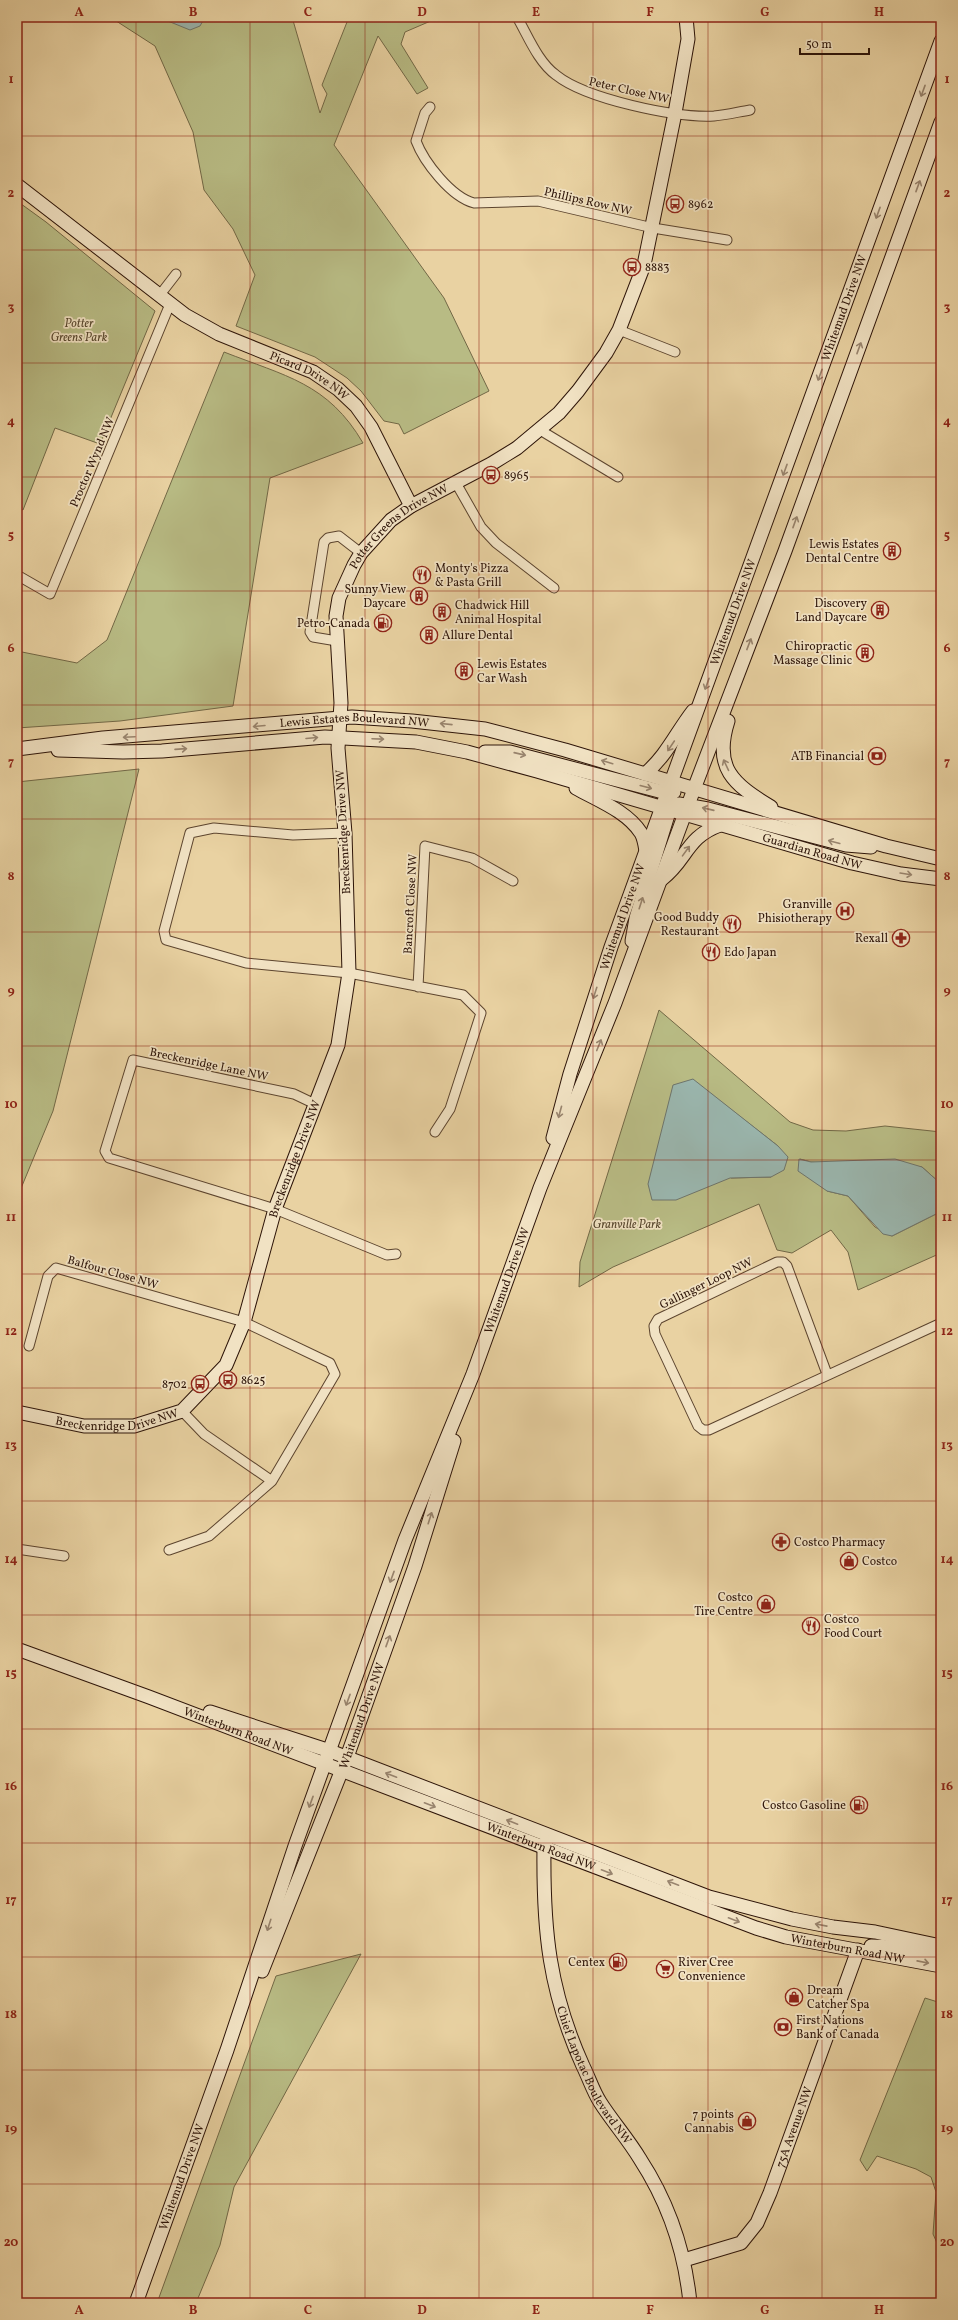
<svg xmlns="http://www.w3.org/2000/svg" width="958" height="2320" font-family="Vollkorn,serif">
<rect width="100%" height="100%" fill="#e9d2a2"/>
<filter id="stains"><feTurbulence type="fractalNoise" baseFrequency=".005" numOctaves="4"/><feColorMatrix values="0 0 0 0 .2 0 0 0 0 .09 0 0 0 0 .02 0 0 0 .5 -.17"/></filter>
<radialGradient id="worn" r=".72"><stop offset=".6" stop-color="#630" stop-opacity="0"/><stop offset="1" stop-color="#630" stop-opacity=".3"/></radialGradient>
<!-- green -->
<path fill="#b8bb84" stroke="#726846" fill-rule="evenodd" d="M110,17H292L320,113L327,94L322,85L349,17H387L386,20L396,17H440L405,32L401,44L428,88L417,94L378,36L334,145L444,298L489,391L404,434L399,424L384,421L361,391L347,378L315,357L236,326L255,275L233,229L204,190L193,132L155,46Z
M17,201L46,222L155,311L100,444L55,428L23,510L17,507Z
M224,352C285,376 328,383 363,443L270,478L233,706L120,721L17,728V651L77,663L107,640Z
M139,769L53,1111L17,1198V782Z
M659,1010L790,1122L813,1130L846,1131L885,1126L941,1132V1184L922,1167L811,1162L800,1159L827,1191L848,1196L875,1227L892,1236L938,1213L941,1209V1253L858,1290L848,1252L831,1230L792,1253L777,1250L759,1204L613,1267L579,1287L580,1262ZM693,1080L778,1146L771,1177L731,1178Z
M361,1954L234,2187L220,2245L196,2303H157L276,1976Z
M925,1998L941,2003V2252L933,2234L936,2192L931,2177L916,2169L877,2156L867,2171L860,2160Z"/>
<!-- water -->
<path fill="#9ab6ae" stroke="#6e756c" d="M158,17H205L200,26L190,30Z
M693,1079L778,1146L788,1157L784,1170L771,1177L730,1178L676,1200H652L648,1184L673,1085Z
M799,1159L811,1162L895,1159L922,1167L941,1184V1209L938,1213L892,1236L883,1234L848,1196L827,1191L798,1171Z"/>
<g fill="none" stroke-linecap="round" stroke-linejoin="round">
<defs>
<path id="street" d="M517,17C528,36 538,62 556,75C586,99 675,118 714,116C726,115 738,112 750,110
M430,107L425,113L416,141C424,162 451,197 474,203L538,201L653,228L727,240
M159,296L176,274
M619,330L675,352
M540,430L618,477
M456,483L481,527L496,543L554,588
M17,575L50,594L170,304
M337,641L313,637L310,632L324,542L328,538L339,536L361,553
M345,833L293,835L214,828L190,833L164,931L166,940L246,963L349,973L463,995L481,1013L450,1109L435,1132
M418,987L425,846L472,858L513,881
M315,1104L294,1094L133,1060L105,1151L109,1158L275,1209L387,1255L396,1254
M29,1346L48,1276L56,1268L244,1322L330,1363L335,1374L272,1481L209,1536L169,1550
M827,1374L787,1266L783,1262H777L658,1319L654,1326L655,1334L698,1426L703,1430H709L941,1323
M182,1411L204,1434L272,1481
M17,1549L64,1556"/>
<g id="secondary">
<path id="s1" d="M17,185L185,315L219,334L313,372L338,389L356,406L371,427L411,506"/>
<path d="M728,721C713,768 733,784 771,807"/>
<path id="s2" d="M17,749L103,738L352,717L412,721L485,729L565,750L886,846L941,859"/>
<path id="s3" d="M58,750L123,752L162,751L325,737L416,742L467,752L537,771L852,863L901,874L941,879"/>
<path d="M485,752H510L659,791L674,792"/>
<path d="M645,774C667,755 676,733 693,711"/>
<path d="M576,788C597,800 627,811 641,833C644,838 645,845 646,851"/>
<path d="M679,804L708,809L846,845L871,847"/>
<path d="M662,879C687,860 686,837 720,825"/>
<path d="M632,941L636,918L672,802"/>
<path id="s4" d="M553,1138L570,1074L611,947L941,41"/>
<path id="s5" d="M17,1412L84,1426H134L182,1411L226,1365L244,1322L275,1209L338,1045L349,973L345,833L338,748L341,703L336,616L339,598L354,565L361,553L391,520L411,506L491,464L517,448L559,413L578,391L606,353L619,330L644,265L675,113L688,39L686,17"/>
<path id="s6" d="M17,1649L149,1697L756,1928L786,1937L941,1966"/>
<path d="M210,1712L330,1751L709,1897L792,1919L833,1927L875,1932L941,1946"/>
<path id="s7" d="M546,1842L544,1848C543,1930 549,1991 583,2066C589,2078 593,2091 600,2102C612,2121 628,2139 640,2159C668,2202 685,2252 690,2303"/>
<path d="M871,1946L894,1947L941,1956"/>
<path id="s8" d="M262,1971L347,1757L415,1566L454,1441"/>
<path id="s9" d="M684,2260L741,2243L757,2223L770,2193L858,1950"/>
<path id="s10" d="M136,2303L227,2050L295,1846L405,1540L473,1374L540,1188L615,1003L694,789L785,551L941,122"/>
</g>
</defs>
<!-- street casing -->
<use href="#street" stroke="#5c442e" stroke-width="11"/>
<!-- secondary casing -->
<use href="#secondary" stroke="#2d1408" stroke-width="15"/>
<!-- street -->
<use href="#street" stroke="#f1e2c3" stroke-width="9"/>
<!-- secondary -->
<use href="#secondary" stroke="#f1e2c3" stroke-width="13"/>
</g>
<!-- one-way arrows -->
<defs><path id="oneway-shaft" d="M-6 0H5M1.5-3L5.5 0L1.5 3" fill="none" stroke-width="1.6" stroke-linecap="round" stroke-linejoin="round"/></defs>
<g stroke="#99856f">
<use href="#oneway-shaft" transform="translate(923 91) rotate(110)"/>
<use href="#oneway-shaft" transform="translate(918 186) rotate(-70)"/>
<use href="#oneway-shaft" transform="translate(878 213) rotate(110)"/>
<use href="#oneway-shaft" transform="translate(859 348) rotate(-70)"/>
<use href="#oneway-shaft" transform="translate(820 375) rotate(110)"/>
<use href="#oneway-shaft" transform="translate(785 470) rotate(110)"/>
<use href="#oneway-shaft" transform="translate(795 522) rotate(-70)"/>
<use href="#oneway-shaft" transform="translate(749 644) rotate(-69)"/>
<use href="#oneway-shaft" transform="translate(707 684) rotate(110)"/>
<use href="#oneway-shaft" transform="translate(446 724) rotate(-174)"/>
<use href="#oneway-shaft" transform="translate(259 726) rotate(175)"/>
<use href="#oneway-shaft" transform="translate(129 737) rotate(177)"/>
<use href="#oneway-shaft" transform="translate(312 738) rotate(-5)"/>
<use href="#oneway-shaft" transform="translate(378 739) rotate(2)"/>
<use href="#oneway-shaft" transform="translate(671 746) rotate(124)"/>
<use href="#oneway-shaft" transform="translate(181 749) rotate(-4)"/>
<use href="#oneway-shaft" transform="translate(520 754) rotate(13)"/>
<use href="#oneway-shaft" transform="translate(607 762) rotate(-163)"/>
<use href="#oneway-shaft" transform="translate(726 765) rotate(-115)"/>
<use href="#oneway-shaft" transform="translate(646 787) rotate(15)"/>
<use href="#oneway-shaft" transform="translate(708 809) rotate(-167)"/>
<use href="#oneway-shaft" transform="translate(834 842) rotate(-165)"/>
<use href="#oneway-shaft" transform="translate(686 851) rotate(-54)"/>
<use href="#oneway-shaft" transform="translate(906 874) rotate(9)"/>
<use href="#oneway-shaft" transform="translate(641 903) rotate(-72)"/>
<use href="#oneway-shaft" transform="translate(595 993) rotate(108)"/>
<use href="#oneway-shaft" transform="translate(599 1045) rotate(-68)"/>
<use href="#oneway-shaft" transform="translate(560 1112) rotate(105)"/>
<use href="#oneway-shaft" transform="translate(430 1518) rotate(-72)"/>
<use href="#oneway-shaft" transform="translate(392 1577) rotate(110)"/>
<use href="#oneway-shaft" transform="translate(388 1641) rotate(-70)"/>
<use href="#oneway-shaft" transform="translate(348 1700) rotate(110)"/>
<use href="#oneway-shaft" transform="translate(391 1775) rotate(-159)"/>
<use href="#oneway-shaft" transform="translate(311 1802) rotate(110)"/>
<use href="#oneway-shaft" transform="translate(430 1805) rotate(21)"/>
<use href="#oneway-shaft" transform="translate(512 1822) rotate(-159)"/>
<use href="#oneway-shaft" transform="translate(607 1872) rotate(21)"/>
<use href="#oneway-shaft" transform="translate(673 1883) rotate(-159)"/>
<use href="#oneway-shaft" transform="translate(734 1920) rotate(21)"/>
<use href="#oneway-shaft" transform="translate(269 1925) rotate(108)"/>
<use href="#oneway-shaft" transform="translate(821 1925) rotate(-169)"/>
<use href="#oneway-shaft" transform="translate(923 1962) rotate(11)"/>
</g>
<!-- grid -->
<path fill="none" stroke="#8f2418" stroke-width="1" stroke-opacity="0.55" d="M136,17V2303M250,17V2303M365,17V2303M479,17V2303M593,17V2303M708,17V2303M822,17V2303M17,136H941M17,250H941M17,363H941M17,477H941M17,591H941M17,705H941M17,819H941M17,932H941M17,1046H941M17,1160H941M17,1274H941M17,1388H941M17,1501H941M17,1615H941M17,1729H941M17,1843H941M17,1957H941M17,2070H941M17,2184H941"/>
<!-- icons -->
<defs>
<symbol id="bus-ring" viewBox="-11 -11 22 22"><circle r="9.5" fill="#f1e2c3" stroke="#8f2418" stroke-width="1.5"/><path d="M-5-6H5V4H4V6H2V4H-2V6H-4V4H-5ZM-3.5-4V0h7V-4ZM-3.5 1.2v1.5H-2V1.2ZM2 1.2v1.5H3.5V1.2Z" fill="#8f2418"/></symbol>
<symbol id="building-ring" viewBox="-11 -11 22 22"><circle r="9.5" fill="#f1e2c3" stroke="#8f2418" stroke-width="1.5"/><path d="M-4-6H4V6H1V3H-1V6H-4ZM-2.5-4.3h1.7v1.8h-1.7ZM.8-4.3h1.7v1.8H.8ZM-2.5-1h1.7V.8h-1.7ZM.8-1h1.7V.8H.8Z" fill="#8f2418"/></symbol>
<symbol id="restaurant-ring" viewBox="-11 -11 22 22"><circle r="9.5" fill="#f1e2c3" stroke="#8f2418" stroke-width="1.5"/><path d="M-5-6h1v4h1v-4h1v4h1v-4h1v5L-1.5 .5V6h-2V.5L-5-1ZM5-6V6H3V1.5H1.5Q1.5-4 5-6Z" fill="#8f2418"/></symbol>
<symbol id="fuel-ring" viewBox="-11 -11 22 22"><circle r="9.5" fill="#f1e2c3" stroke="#8f2418" stroke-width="1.5"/><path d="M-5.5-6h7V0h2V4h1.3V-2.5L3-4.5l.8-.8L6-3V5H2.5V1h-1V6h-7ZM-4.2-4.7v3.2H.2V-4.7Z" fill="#8f2418"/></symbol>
<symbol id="bank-ring" viewBox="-11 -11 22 22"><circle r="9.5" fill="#f1e2c3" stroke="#8f2418" stroke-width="1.5"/><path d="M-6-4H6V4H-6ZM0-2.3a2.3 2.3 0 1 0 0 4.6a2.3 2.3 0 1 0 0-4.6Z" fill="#8f2418"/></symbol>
<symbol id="hospital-ring" viewBox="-11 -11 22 22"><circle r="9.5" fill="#f1e2c3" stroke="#8f2418" stroke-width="1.5"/><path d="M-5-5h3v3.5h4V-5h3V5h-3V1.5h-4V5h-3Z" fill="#8f2418"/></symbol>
<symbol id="pharmacy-ring" viewBox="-11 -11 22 22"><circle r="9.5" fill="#f1e2c3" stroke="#8f2418" stroke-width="1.5"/><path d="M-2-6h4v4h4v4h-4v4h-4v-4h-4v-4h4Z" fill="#8f2418"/></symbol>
<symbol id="shop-ring" viewBox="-11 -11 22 22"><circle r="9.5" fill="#f1e2c3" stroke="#8f2418" stroke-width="1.5"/><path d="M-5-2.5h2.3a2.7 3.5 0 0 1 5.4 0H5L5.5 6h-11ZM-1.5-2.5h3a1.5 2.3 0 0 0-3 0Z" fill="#8f2418"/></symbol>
<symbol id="supermarket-ring" viewBox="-11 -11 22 22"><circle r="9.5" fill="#f1e2c3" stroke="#8f2418" stroke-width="1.5"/><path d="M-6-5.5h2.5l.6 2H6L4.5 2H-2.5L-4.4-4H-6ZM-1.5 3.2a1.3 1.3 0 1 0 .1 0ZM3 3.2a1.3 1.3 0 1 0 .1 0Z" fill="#8f2418"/></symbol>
</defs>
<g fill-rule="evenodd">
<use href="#bus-ring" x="665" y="194" width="20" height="20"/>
<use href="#bus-ring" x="622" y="257" width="20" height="20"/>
<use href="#bus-ring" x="481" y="465" width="20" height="20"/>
<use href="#building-ring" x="882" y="541" width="20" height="20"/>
<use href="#restaurant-ring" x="412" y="565" width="20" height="20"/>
<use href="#building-ring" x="409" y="586" width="20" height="20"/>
<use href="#building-ring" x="870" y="600" width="20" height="20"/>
<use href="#building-ring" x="432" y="602" width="20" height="20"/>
<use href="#fuel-ring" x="373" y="613" width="20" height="20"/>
<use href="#building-ring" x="419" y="625" width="20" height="20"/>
<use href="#building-ring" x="855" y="643" width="20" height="20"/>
<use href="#building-ring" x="454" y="661" width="20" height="20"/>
<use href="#bank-ring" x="867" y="746" width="20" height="20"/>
<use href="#hospital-ring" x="835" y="901" width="20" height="20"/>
<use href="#restaurant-ring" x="722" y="914" width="20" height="20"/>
<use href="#pharmacy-ring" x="891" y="928" width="20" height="20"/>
<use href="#restaurant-ring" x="701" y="942" width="20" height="20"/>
<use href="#bus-ring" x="218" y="1370" width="20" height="20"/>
<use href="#bus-ring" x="190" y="1374" width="20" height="20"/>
<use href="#pharmacy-ring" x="771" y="1532" width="20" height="20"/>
<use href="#shop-ring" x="839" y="1551" width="20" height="20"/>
<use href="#shop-ring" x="756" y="1594" width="20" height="20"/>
<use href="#restaurant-ring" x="801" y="1616" width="20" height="20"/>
<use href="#fuel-ring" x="849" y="1795" width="20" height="20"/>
<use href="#fuel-ring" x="608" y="1952" width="20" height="20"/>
<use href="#supermarket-ring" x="655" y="1959" width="20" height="20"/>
<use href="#shop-ring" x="784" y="1987" width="20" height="20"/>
<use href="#bank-ring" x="773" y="2017" width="20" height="20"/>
<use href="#shop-ring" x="737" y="2111" width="20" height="20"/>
</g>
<g text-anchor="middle" stroke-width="3.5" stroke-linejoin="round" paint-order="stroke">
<!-- street labels -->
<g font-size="12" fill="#2d1408" stroke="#f1e2c3">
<text transform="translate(629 90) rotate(13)" y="4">Peter Close NW</text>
<text transform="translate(588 201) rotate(13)" y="4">Phillips Row NW</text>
<text dy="4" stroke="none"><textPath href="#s4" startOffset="880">Whitemud Drive NW</textPath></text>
<text dy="4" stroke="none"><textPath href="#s1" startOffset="351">Picard Drive NW</textPath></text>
<text transform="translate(92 462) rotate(-67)" y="4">Proctor Wynd NW</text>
<text dy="4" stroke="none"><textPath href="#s5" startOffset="1117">Potter Greens Drive NW</textPath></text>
<text dy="4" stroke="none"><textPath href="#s4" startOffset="556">Whitemud Drive NW</textPath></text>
<text dy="4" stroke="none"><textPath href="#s2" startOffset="339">Lewis Estates Boulevard NW</textPath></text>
<text transform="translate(343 832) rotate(-93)" y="4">Breckenridge Drive NW</text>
<text dy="4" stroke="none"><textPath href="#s3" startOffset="770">Guardian Road NW</textPath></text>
<text transform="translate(410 904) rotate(-87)" y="4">Bancroft Close NW</text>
<text dy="4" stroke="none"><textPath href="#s4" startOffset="232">Whitemud Drive NW</textPath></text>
<text transform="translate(209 1064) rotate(12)" y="4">Breckenridge Lane NW</text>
<text dy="4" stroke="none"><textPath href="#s5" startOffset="450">Breckenridge Drive NW</textPath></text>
<text transform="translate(113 1272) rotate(16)" y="4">Balfour Close NW</text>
<text dy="4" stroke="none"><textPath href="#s10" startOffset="1088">Whitemud Drive NW</textPath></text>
<text transform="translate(706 1283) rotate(-26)" y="4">Gallinger Loop NW</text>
<text dy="4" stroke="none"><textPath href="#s5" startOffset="102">Breckenridge Drive NW</textPath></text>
<text dy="4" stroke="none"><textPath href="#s8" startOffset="274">Whitemud Drive NW</textPath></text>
<text dy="4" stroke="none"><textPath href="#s6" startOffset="236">Winterburn Road NW</textPath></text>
<text dy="4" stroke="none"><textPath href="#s6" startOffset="560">Winterburn Road NW</textPath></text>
<text dy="4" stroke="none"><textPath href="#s6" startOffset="884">Winterburn Road NW</textPath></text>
<text dy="4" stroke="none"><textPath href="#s7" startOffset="243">Chief Lapotac Boulevard NW</textPath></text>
<text dy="4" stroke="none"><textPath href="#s9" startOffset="188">75A Avenue NW</textPath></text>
<text dy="4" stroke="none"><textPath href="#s10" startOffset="134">Whitemud Drive NW</textPath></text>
</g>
<!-- poi labels -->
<g font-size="12" fill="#2d1408" stroke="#f1e2c3" text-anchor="start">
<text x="688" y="208">8962</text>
<text x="645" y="271">8883</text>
<text x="504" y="479">8965</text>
<text x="879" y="548" text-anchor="end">Lewis Estates<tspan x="879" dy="14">Dental Centre</tspan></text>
<text x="435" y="572">Monty's Pizza<tspan x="435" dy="14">&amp; Pasta Grill</tspan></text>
<text x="406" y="593" text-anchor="end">Sunny View<tspan x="406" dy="14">Daycare</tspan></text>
<text x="867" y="607" text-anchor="end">Discovery<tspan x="867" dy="14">Land Daycare</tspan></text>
<text x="455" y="609">Chadwick Hill<tspan x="455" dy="14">Animal Hospital</tspan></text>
<text x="370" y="627" text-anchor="end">Petro-Canada</text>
<text x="442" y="639">Allure Dental</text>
<text x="852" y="650" text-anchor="end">Chiropractic<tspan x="852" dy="14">Massage Clinic</tspan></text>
<text x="477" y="668">Lewis Estates<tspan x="477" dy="14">Car Wash</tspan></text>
<text x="864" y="760" text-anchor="end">ATB Financial</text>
<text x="832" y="908" text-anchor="end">Granville<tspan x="832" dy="14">Phisiotherapy</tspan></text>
<text x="719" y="921" text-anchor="end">Good Buddy<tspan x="719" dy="14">Restaurant</tspan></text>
<text x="888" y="942" text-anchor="end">Rexall</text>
<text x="724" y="956">Edo Japan</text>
<text x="241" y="1384">8625</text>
<text x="187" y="1388" text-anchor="end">8702</text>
<text x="794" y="1546">Costco Pharmacy</text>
<text x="862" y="1565">Costco</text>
<text x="753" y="1601" text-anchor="end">Costco<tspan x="753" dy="14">Tire Centre</tspan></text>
<text x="824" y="1623">Costco<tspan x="824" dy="14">Food Court</tspan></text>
<text x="846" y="1809" text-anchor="end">Costco Gasoline</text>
<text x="605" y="1966" text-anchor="end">Centex</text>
<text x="678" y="1966">River Cree<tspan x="678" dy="14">Convenience</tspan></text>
<text x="807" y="1994">Dream<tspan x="807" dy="14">Catcher Spa</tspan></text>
<text x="796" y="2024">First Nations<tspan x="796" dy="14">Bank of Canada</tspan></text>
<text x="734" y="2118" text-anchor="end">7 points<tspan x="734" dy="14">Cannabis</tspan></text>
</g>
<!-- park labels -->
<g font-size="12" font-style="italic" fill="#57462d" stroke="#f1e2c3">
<text x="79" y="327">Potter<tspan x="79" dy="14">Greens Park</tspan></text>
<text x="627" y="1228">Granville Park</text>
</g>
</g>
<!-- margin -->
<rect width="958" height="2320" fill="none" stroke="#e9d2a2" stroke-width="44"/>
<!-- scale -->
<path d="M800 48v6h69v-6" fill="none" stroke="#2d1408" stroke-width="2"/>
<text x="806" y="48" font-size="12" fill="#2d1408" stroke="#f1e2c3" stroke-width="3" paint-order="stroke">50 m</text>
<rect x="22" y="22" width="914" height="2276" fill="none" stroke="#8f2418" stroke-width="1.5"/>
<g font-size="13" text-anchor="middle" font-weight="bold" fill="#8f2418">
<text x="79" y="16">A</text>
<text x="193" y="16">B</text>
<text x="308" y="16">C</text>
<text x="422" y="16">D</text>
<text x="536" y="16">E</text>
<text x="650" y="16">F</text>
<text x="765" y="16">G</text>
<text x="879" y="16">H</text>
<text x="11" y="83">1</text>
<text x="947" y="83">1</text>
<text x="11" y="197">2</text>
<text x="947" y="197">2</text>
<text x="11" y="311">3</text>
<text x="947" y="311">3</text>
<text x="11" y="425">4</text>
<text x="947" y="425">4</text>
<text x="11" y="539">5</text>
<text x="947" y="539">5</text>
<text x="11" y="652">6</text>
<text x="947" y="652">6</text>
<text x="11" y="766">7</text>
<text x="947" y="766">7</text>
<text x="11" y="880">8</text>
<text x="947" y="880">8</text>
<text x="11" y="994">9</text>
<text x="947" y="994">9</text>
<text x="11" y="1108">10</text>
<text x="947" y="1108">10</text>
<text x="11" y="1221">11</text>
<text x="947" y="1221">11</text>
<text x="11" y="1335">12</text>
<text x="947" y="1335">12</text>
<text x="11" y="1449">13</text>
<text x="947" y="1449">13</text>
<text x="11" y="1563">14</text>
<text x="947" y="1563">14</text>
<text x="11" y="1677">15</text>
<text x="947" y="1677">15</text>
<text x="11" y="1790">16</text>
<text x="947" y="1790">16</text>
<text x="11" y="1904">17</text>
<text x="947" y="1904">17</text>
<text x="11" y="2018">18</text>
<text x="947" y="2018">18</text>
<text x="11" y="2132">19</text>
<text x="947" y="2132">19</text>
<text x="11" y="2246">20</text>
<text x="947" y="2246">20</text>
<text x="79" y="2314">A</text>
<text x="193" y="2314">B</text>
<text x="308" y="2314">C</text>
<text x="422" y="2314">D</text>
<text x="536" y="2314">E</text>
<text x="650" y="2314">F</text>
<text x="765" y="2314">G</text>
<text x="879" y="2314">H</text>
</g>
<rect width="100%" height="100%" filter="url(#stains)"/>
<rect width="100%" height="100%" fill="url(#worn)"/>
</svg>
